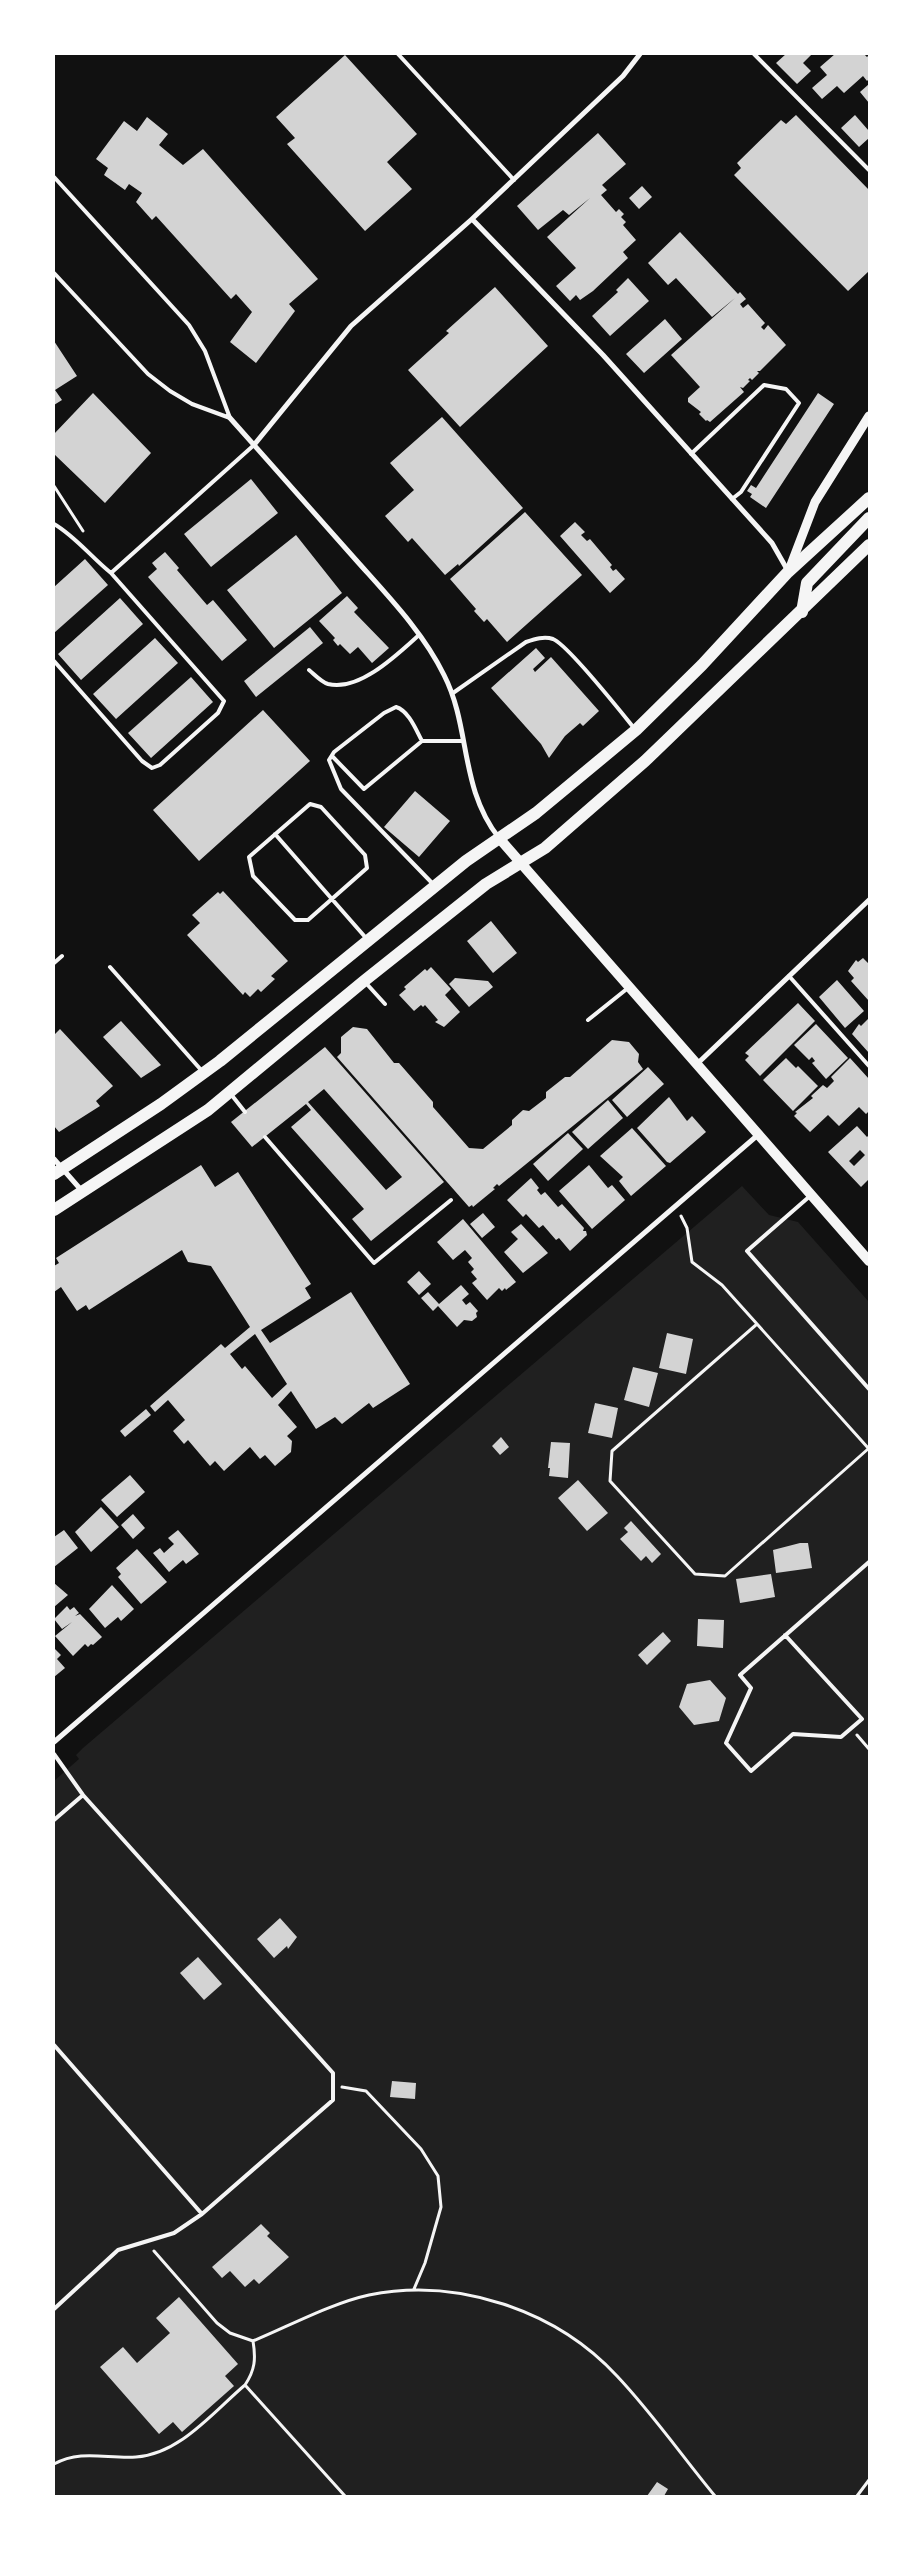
<svg xmlns="http://www.w3.org/2000/svg" width="923" height="2550" font-family="Merriweather,serif">
<rect width="100%" height="100%" fill="#111"/>
<!-- green -->
<path fill="#202020" d="M742,1186L769,1215L798,1222L869,1302V2496H54V1781L79,1759L76,1755L83,1748Z"/>
<!-- building -->
<path fill="#d3d3d3" fill-rule="evenodd" d="M786,54H812L803,63L811,71L797,84L776,63Z
M835,54H864L867,57L869,55V79L867,81L863,76L844,93L837,86L822,99L812,88L827,75L820,67Z
M345,55L417,134L387,162L412,189L365,231L287,144L295,138L276,117Z
M869,84V103L860,92Z
M796,115L869,190V271L848,291L734,175L741,168L737,163L781,120L786,124Z
M855,115L869,131V138L859,147L841,128Z
M147,117L168,134L159,145L183,165L203,149L318,279L289,304L295,311L256,363L230,342L252,312L236,294L231,299L156,216L152,220L136,202L142,193L129,184L125,190L104,175L108,168L96,159L124,121L137,131Z
M598,133L626,164L602,185L607,190L601,195L616,212L619,209L624,214L621,217L626,222L623,225L636,240L623,252L628,258L593,291L580,300L576,295L570,301L556,286L576,268L547,237L590,198L569,215L563,210L538,230L517,206Z
M642,186L652,197L639,209L629,198Z
M680,232L738,294L740,292L746,299L740,304L743,308L748,304L765,323L761,327L764,330L768,325L786,345L760,371H757L759,373L752,380L750,378L748,380L750,381L743,388L740,387L744,392L710,422L707,420L706,421L699,414L701,412L688,402V398L700,387L671,355L735,298L712,317L676,278L668,285L648,263Z
M628,278L649,301L610,336L592,316L618,292L616,290Z
M495,287L548,346L460,427L408,370L449,333L446,331Z
M665,319L682,339L644,373L626,354Z
M54,341L77,376L55,390L62,400L54,405Z
M93,393L151,453L105,503L54,454V434Z
M818,393L834,404L766,508L750,497L752,494L747,491L751,485L756,488Z
M442,417L523,508L459,566L458,564L445,575L412,538L408,542L385,516L414,490L390,463Z
M251,479L278,513L211,567L184,534Z
M525,512L582,575L507,642L487,619L484,622L474,611L476,609L450,579Z
M575,522L585,532L581,535L587,541L590,539L612,565L610,567L613,571L616,569L625,579L610,593L560,536Z
M296,535L342,593L274,648L227,590Z
M165,552L179,568L177,570L207,605L213,600L247,640L222,661L148,577L157,569L152,563Z
M85,559L108,585L54,633V587Z
M347,596L358,608L354,612L389,648L372,663L358,647L350,654L340,644L338,646L333,640L335,638L319,621Z
M120,598L143,624L81,680L58,654Z
M310,627L323,643L256,697L244,681Z
M155,638L178,663L116,719L93,694Z
M536,648L545,658L533,669L535,672L551,657L599,711L583,726L580,723L565,736L549,758L541,744L491,688Z
M191,677L213,702L151,758L128,733Z
M263,710L310,761L199,861L153,810Z
M415,791L450,821L419,857L384,827Z
M223,891L288,961L271,976L275,979L261,992L258,989L250,997L245,992L243,995L187,935L200,923L192,915L218,892L220,894Z
M491,921L517,953L493,973L467,941Z
M863,958L869,964V1001L851,981L854,978L848,971L856,960L858,962Z
M431,967L451,989L445,995L460,1012L444,1027L435,1022L438,1020L425,1005L423,1007L421,1005L414,1011L399,995L406,989L404,987L425,969L427,971Z
M455,978L488,981L493,987L469,1007L449,984Z
M837,980L864,1011L845,1028L819,997Z
M798,1003L815,1021L760,1076L745,1060L749,1056L745,1053Z
M869,1018V1053L852,1034L859,1024L861,1026Z
M121,1021L161,1065L141,1078L103,1037Z
M816,1024L848,1058L826,1079L812,1063L815,1061L812,1057L809,1060L794,1045Z
M353,1027L367,1029L394,1063H399L433,1102V1107L469,1148L483,1149L512,1125V1120L523,1110L529,1111L546,1098V1092L565,1077H570L612,1040L629,1042L639,1054L638,1062L643,1069L499,1186L497,1184L493,1188L495,1189L473,1207L472,1205L469,1207L337,1057L341,1053V1037Z
M60,1029L113,1086L96,1101L100,1106L59,1132L54,1126V1035Z
M325,1047L444,1182L371,1241L352,1219L364,1209L291,1127L311,1110L306,1104L252,1147L231,1122ZM324,1089L402,1177L386,1190L308,1102Z
M786,1058L796,1068L798,1066L818,1086L793,1111L763,1080Z
M850,1058L869,1079V1111L866,1114L859,1107L839,1126L828,1115L810,1132L794,1116L797,1113L795,1112L813,1098L811,1096L823,1085L827,1088L834,1081L831,1077Z
M648,1067L664,1084L627,1117L612,1100Z
M669,1097L687,1121L692,1116L706,1132L670,1163L667,1162L637,1128Z
M608,1100L623,1118L588,1149L572,1132Z
M857,1126L867,1137L869,1135V1179L861,1187L828,1152ZM860,1150L865,1155L854,1166L849,1161Z
M632,1128L666,1166L631,1196L619,1181L623,1177L600,1156Z
M568,1133L583,1149L548,1181L533,1164Z
M201,1165L215,1187L238,1172L311,1284L305,1288L311,1298L261,1330L270,1343L351,1292L410,1384L373,1408L369,1403L342,1424L335,1417L316,1429L291,1391L278,1405L297,1427L287,1436L292,1441L291,1452L275,1466L265,1455L260,1459L250,1447L224,1471L215,1461L210,1466L188,1440L184,1444L173,1431L185,1420L168,1400L155,1412L150,1406L221,1344L225,1348L250,1327L211,1266L188,1262L182,1250L89,1310L86,1305L77,1311L61,1287L54,1292V1266L59,1263L56,1258ZM255,1334L287,1384L272,1398L245,1366L242,1369L230,1354Z
M589,1165L608,1188L612,1185L625,1200L592,1229L559,1191Z
M531,1178L539,1188L537,1190L541,1195L545,1192L558,1207L562,1204L584,1228L583,1231H586L587,1235L570,1251L559,1238L556,1240L543,1225L539,1228L526,1214L523,1217L507,1200Z
M483,1213L495,1227L482,1238L470,1224Z
M463,1219L516,1282L506,1290L505,1288L502,1291L499,1288L487,1300L472,1283L477,1279L471,1272L474,1269L468,1262L472,1258L465,1250L453,1260L437,1242Z
M521,1224L548,1253L523,1273L504,1252L518,1239L511,1232Z
M419,1271L431,1284L419,1295L407,1282Z
M461,1285L469,1294L462,1300L466,1305L470,1302L478,1311L476,1313L477,1317L472,1321L464,1320L457,1327L438,1306L433,1311L421,1298L428,1292L439,1304Z
M667,1333L693,1339L686,1374L659,1368Z
M633,1367L658,1373L649,1407L624,1400Z
M595,1403L618,1408L612,1438L588,1433Z
M146,1409L151,1415L125,1437L120,1431Z
M501,1437L509,1447L500,1455L492,1446Z
M551,1442L570,1443L568,1478L549,1476L550,1468H548Z
M130,1475L145,1492L117,1517L101,1500Z
M578,1480L608,1513L587,1531L558,1498Z
M101,1507L119,1527L91,1552L75,1532Z
M133,1514L145,1528L133,1539L121,1525Z
M631,1521L661,1554L652,1563L646,1556L641,1561L620,1539L628,1532L624,1528Z
M64,1530L78,1548L54,1567V1537Z
M178,1530L199,1554L186,1564L183,1560L169,1572L153,1553L160,1548L164,1553L174,1544L168,1538Z
M800,1543H808L812,1568L776,1573L773,1550Z
M137,1549L167,1582L141,1604L118,1577L121,1574L116,1568Z
M771,1574L775,1597L740,1603L736,1579Z
M54,1583L68,1595L54,1607Z
M112,1585L134,1609L121,1621L118,1617L105,1628L89,1609Z
M67,1606L70,1610L74,1607L79,1613L75,1616L80,1614L102,1637L93,1645L91,1644L88,1647L85,1644L73,1656L55,1636L72,1622L62,1629L54,1619Z
M698,1619L724,1620L723,1648L697,1646Z
M663,1632L671,1641L647,1665L638,1655Z
M54,1648L61,1655L57,1659L65,1668L54,1677Z
M710,1680L726,1698L719,1721L694,1725L679,1707L687,1684Z
M280,1918L297,1937L288,1949L287,1946L274,1958L257,1939Z
M198,1957L222,1984L204,2000L180,1973Z
M392,2081L416,2083L415,2099L390,2097Z
M261,2224L270,2233L267,2236L289,2257L259,2284L254,2279L245,2287L230,2271L222,2278L212,2267Z
M179,2297L238,2364L225,2376L234,2386L182,2432L173,2422L159,2434L100,2367L123,2347L137,2363L170,2333L156,2318Z
M657,2482L668,2489L664,2496H647Z"/>
<g fill="none" stroke-linecap="round" stroke-linejoin="round">
<!-- path -->
<path stroke="#f5f5f5" stroke-width="3" d="M54,486L83,531
M681,1216L687,1228L692,1262L722,1285L869,1449
M757,1324L612,1451L610,1481L695,1574L725,1576L868,1449
M857,1735L869,1749
M342,2087L366,2091L421,2149L438,2176L441,2207L425,2263L414,2289
M154,2251L217,2323L230,2333L253,2341
M245,2385L345,2496
M54,2464C81,2449 107,2459 136,2457C180,2454 213,2412 245,2385C255,2370 256,2359 253,2341C289,2326 332,2303 369,2295C457,2277 556,2310 617,2376C652,2413 682,2456 715,2496
M857,2496L869,2480"/>
<!-- service -->
<path stroke="#f5f5f5" stroke-width="4" d="M398,54L514,180
M754,54L869,170
M54,177L189,325L205,351L230,418
M54,273L148,374L170,391L192,404L230,418
M691,454L764,385L786,389L799,403L741,492L732,499
M54,524C75,536 92,558 111,573L254,445
M54,661L142,761L152,768L160,765L218,713L224,701L111,573
M309,670C315,675 321,682 328,684C359,692 398,654 419,635
M453,693L526,642C535,639 544,636 553,639C568,645 621,712 634,728
M422,741C416,730 409,711 396,707L384,713L334,752L329,760L341,789L433,884
M332,756L364,789L422,741H462
M310,804L321,807L365,855L367,868L308,920H295L253,876L249,857Z
M275,834L366,938
M54,963L62,956
M110,967L202,1071
M789,976L869,1066
M365,982L385,1004
M588,1020L628,988
M230,1093L245,1112
M265,1137L374,1263L451,1200
M810,1196L747,1251L869,1389
M785,1635L862,1719L841,1737L793,1734L751,1771L726,1743L751,1688L740,1675L869,1562
M54,1754L83,1795L333,2073V2100L202,2214L174,2233L118,2250L54,2309
M54,1820L83,1795
M54,2045L202,2214"/>
<!-- minor -->
<path stroke="#f5f5f5" stroke-width="5" d="M472,219L603,355L772,543L788,571
M230,418C272,466 314,513 356,560C388,596 423,632 444,675C471,728 459,787 499,838
M254,445L351,326L472,219L623,76L640,54
M697,1064L869,900
M54,1159L82,1191
M54,1742L759,1134"/>
<!-- tertiary -->
<path stroke="#f5f5f5" stroke-width="9" d="M789,570L815,502L869,416"/>
<!-- secondary -->
<path stroke="#f5f5f5" stroke-width="10" d="M499,838L869,1261"/>
<!-- primary -->
<path stroke="#f5f5f5" stroke-width="12" d="M802,612L807,583L869,518
M54,1174L161,1104L220,1061L466,861L536,813L636,730L702,665L788,572L869,498
M54,1210L208,1110L364,981L486,884L545,848L645,761L869,545"/>
</g>
<!-- border -->
<rect width="923" height="2550" fill="none" stroke="#ffffff" stroke-width="110"/>
</svg>
